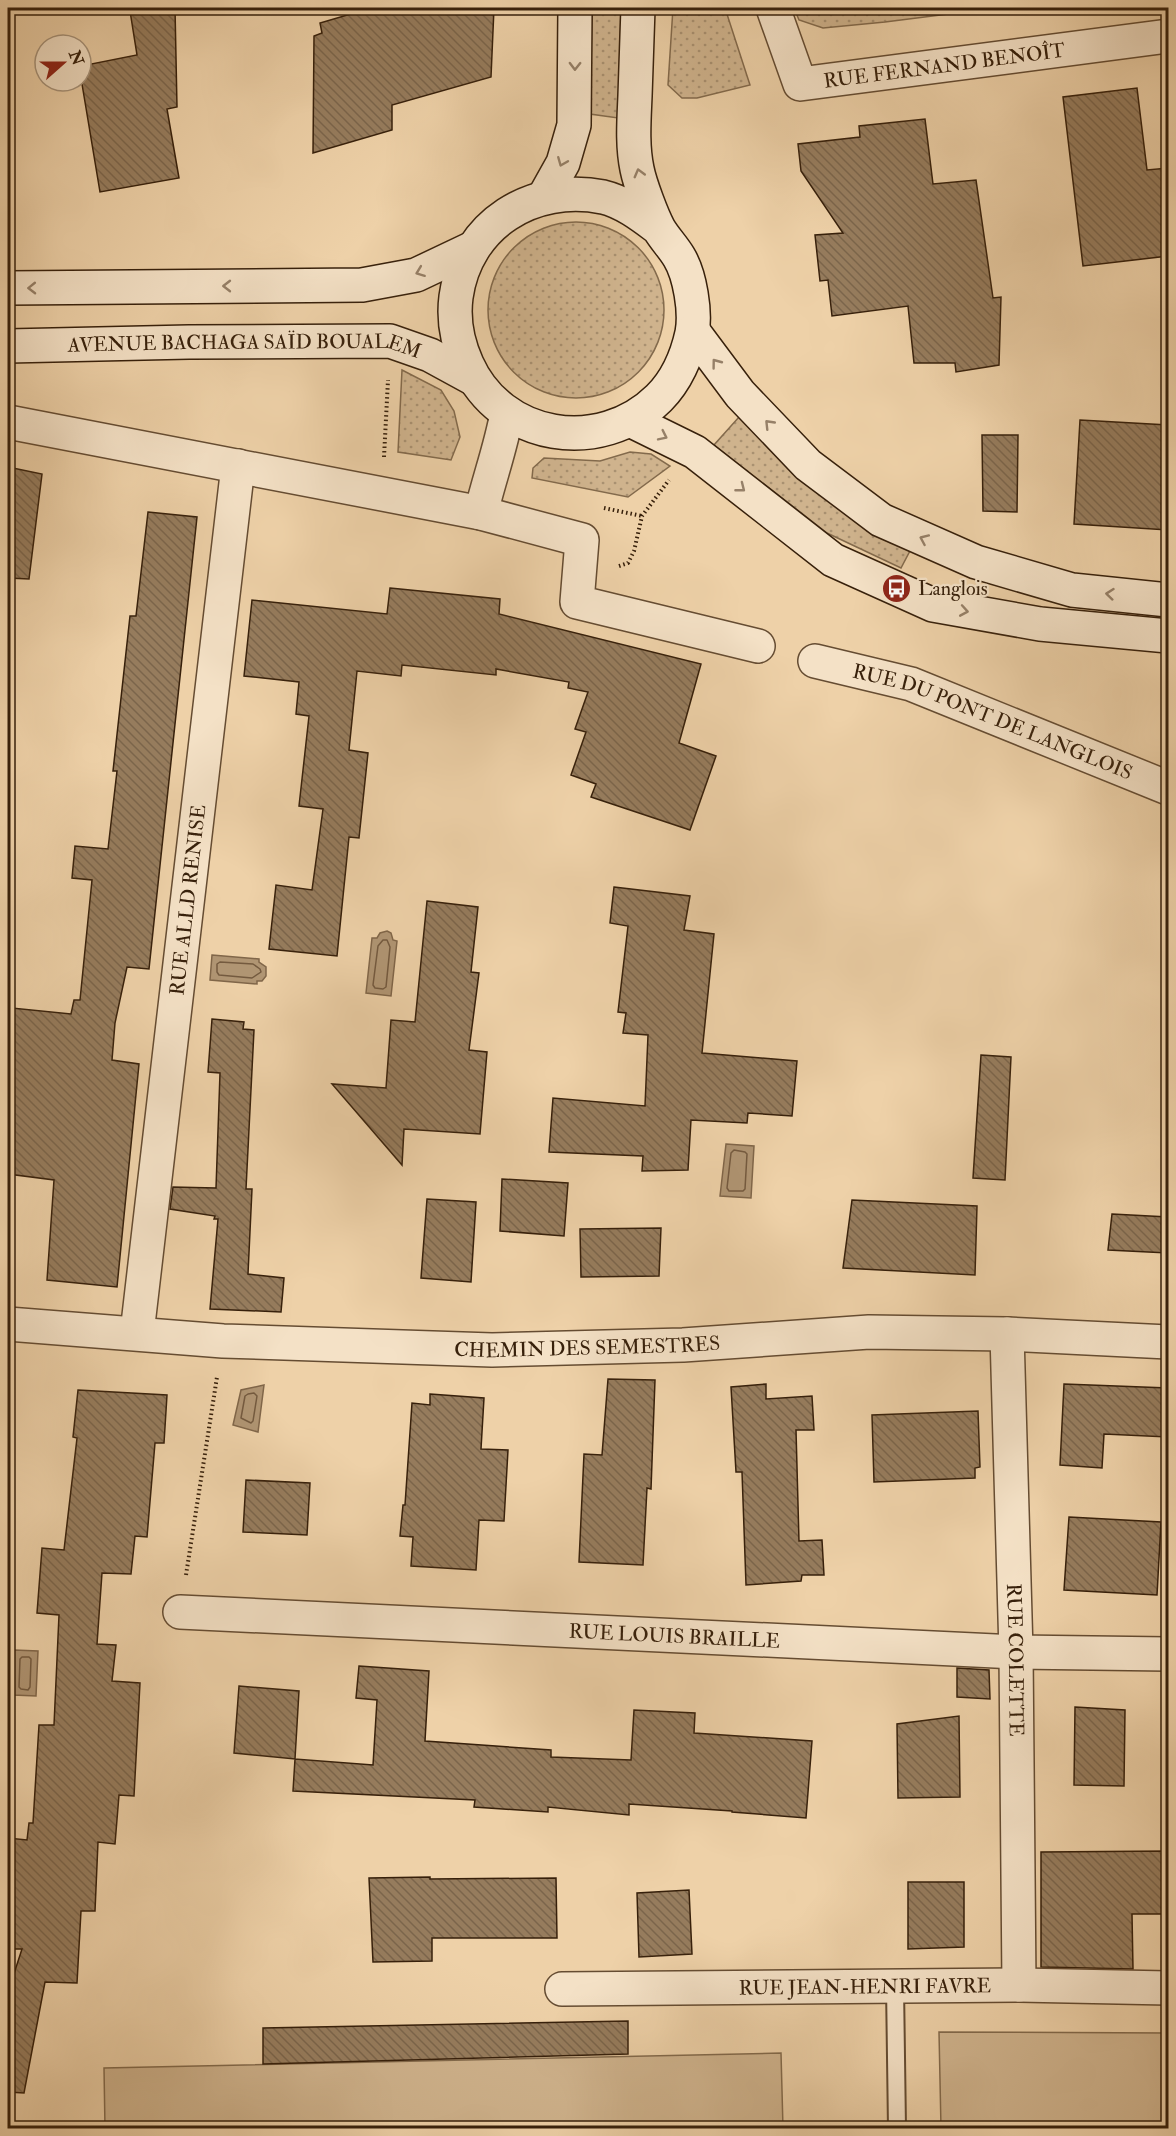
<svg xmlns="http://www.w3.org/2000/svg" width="1176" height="2136" font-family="'IM FELL Double Pica',serif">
<defs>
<pattern id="grass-dots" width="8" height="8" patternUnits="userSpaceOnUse" patternTransform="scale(1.5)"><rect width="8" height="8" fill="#cfb38d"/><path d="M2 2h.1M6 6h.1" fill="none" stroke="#a99171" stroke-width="1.8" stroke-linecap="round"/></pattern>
<pattern id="building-back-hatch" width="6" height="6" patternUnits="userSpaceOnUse" patternTransform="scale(1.5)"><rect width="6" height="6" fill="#967c5d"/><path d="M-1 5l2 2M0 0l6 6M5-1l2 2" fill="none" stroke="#7b654b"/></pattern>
</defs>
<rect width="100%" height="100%" fill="#eed1a8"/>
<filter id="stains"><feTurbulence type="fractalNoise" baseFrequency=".00333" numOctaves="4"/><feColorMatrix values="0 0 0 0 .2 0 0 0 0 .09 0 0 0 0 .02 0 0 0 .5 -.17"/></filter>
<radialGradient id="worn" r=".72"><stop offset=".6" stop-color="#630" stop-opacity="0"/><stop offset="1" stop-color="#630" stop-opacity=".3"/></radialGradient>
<!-- grass -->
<path fill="url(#grass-dots)" stroke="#836a4c" stroke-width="1.5" d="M592,8H621L618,118L590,114Z
M673,8H725L750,85L697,98H682L668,85Z
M794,8H996L885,22L823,28L799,20Z
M488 310a88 88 0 1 1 176 0a88 88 0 1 1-176 0Z
M402,370L441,390L454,411L460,437L451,460L398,452Z
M739,417L795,465L912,547L901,568L827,533L714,445Z
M630,452L651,454L670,466L628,497L532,478L533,468L544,458L600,461Z"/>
<!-- pitch -->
<path fill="#cfb38d" stroke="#836a4c" stroke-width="1.5" d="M939,2032L1168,2033V2128H941Z
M781,2053L783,2128H105L104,2068Z"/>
<!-- water -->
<path fill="#b09573" stroke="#806649" stroke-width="1.5" d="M387,931L391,933L393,940L397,941L391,996L366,993L372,938H377L380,933Z
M212,955L259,959V962L266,967V976L262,981H257V984L210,980Z
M726,1144L754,1146L751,1198L720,1196Z
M264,1385L258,1432L233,1425L241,1390Z
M14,1650L38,1651L36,1696L13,1695Z"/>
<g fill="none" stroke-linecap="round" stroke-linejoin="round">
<!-- shore -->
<path stroke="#745a3f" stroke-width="1.5" d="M383,940H387L390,947L386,987L383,989L375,988L373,985L378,946Z
M220,962L253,964L260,969L261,972L252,978L219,975L217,972V964Z
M734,1150L745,1152L747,1154L745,1189L743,1191H729L727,1188L731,1153Z
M248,1394L254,1393L257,1396L253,1421L251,1423L241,1418L245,1396Z
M22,1657H29L31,1659L30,1687L28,1690L21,1689L19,1687L20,1659Z"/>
</g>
<!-- building -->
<path fill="url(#building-back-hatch)" stroke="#37200b" stroke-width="1.5" d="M153,8H175L177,107L167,109L179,178L100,192L81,78V66L137,55L130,11Z
M371,8H494L491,77L392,105V130L313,153L314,36L322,33L320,23Z
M1137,88L1147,170L1168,168V256L1083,266L1063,97Z
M925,119L933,184L976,180L993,298L1001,297L999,365L956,372L955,363H914L908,306L832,316L828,280L820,281L815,235L843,233L801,171L798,144L860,137L859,126Z
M1080,420L1168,425V530L1074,524Z
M982,435H1018L1017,512L983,511Z
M8,467L42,474L29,579L8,578Z
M148,512L197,517L149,969L127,967L115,1023L112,1060L139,1064L117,1287L47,1280L54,1180L8,1174V1106L12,1068L8,1067V1062L12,1008L71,1014L74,1000H80L92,880L72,878L75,846L108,849L117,771H113L130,616H136Z
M390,588L500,599L499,614L701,664L679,743L716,756L690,830L591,797L596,784L571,775L586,732L575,729L588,692L568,688L569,682L496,669V675L402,665L401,676L357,671L349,750L368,753L359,838L349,837L337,956L269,949L276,885L312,890L323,809L299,806L309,716L296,714L299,682L244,676L252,600L387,614Z
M614,887L690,896L684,930L714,934L702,1053L797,1061L792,1116L748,1113L747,1123L691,1120L688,1170L642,1171L643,1156L549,1152L553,1098L645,1106L648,1035L623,1033L626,1013L618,1012L628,926L610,923Z
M427,901L478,907L471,972L479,973L469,1050L487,1052L480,1134L404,1129L402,1165L332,1084L386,1088L391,1020L415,1022Z
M212,1019L244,1022L243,1029L254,1030L246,1189H252L248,1274L284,1278L281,1312L210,1309L218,1219H214L215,1216L170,1209L173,1187L216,1188L220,1073L208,1072Z
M981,1055L1011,1057L1005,1180L973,1178Z
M502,1179L568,1183L564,1236L500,1231Z
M427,1199L476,1202L471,1282L421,1278Z
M852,1200L977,1206L975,1275L843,1268Z
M1112,1214L1168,1217V1253L1108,1250Z
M661,1228L659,1276L581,1277L580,1229Z
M608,1379L655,1380L651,1489L647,1488L643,1565L579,1562L584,1454L602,1455Z
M766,1384V1399L812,1396L814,1430H796L799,1541L822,1540L824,1575H802L801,1581L746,1585L742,1472H736L731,1387Z
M1064,1384L1168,1388V1437L1104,1434L1102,1468L1060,1465Z
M78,1390L167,1395L164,1443H155L147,1537L135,1536L131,1574L102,1573L97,1644L116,1645L112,1681L140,1683L134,1796L119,1795L115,1844L98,1842L95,1911H81L77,1983L45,1982L24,2093L8,2092V1992L22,1949H8V1838L27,1840L29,1823H33L39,1725H54L59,1615L37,1613L42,1548L64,1550L77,1438L73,1437Z
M430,1394L484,1398L481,1449L508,1450L504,1521L479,1520L476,1570L411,1566L413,1537L400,1536L403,1505H405L412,1403L430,1405Z
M978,1411L980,1467L975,1468V1478L874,1482L872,1415Z
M246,1480L310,1483L307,1535L243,1532Z
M1069,1517L1161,1522L1157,1595L1064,1590Z
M359,1666L429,1671L425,1741L551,1750V1757L631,1760L634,1710L695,1713L694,1733L812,1741L806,1818L732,1812V1811L629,1804V1815L548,1807V1812L474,1807L475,1800L293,1791L295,1759L373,1765L377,1700L356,1698Z
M957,1668L989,1670L990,1699L957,1697Z
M239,1686L299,1691L295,1759L234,1753Z
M1075,1707L1125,1710L1124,1786L1074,1785Z
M959,1716L960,1797L898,1798L897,1724Z
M1168,1851V1914H1132L1133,1969L1041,1967V1852Z
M430,1877V1879L556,1878L557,1938H432V1961L373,1962L369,1878Z
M908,1882H964V1947L908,1949Z
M689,1890L692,1954L639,1957L637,1893Z
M628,2021V2054L263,2064V2028Z"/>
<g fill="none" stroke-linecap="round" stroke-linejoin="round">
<defs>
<path id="lane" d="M895,1986L897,2128"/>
<g id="street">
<path id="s1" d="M773,8L800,84L1168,36"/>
<path d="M8,422L481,513L582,540L577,602L758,646"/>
<path d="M481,513C489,479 501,447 507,413"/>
<path id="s2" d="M815,661L911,684L1168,788"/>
<path id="s3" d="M8,1324L223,1341L492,1350L683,1345L869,1332L1007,1334L1168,1342"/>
<path id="s4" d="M137,1333L238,466"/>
<path id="s5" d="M1007,1334L1016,1652L1019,1985"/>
<path id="s6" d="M180,1612L1016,1652L1168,1654"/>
<path id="s7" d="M562,1989L1019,1985L1168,1988"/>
</g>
<g id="secondary">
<path d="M638,8C637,37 636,66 635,96C634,120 632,145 637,169C640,184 652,216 659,229C665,239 673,247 679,257C690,275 696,312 692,333C687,356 676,381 659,398C600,456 501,440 467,364C457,342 453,320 456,297C466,224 533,183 603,197C624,202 642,216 658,228"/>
<path d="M544,197L563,163L574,125L575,8"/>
<path d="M8,288L362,285L416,275L473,248"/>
<path d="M693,331L740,394L808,465L881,520L976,562L1072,590L1168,600"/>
<path id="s8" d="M8,346L189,342L390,341L430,355L474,379"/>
<path d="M630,420L695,452L833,560L933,605L1040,624L1168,636"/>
</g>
</defs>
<!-- lane casing -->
<use href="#lane" stroke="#654c32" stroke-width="20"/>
<!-- street casing -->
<use href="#street" stroke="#654c32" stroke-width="36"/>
<!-- secondary casing -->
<use href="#secondary" stroke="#37200b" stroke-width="36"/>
<!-- path -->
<path stroke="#37200b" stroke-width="4" stroke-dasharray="1.5 3" stroke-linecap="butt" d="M384,457L388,380
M604,508L642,516
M619,566L628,563L634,551L642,516L669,480
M186,1575L217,1377"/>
<!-- lane -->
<use href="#lane" stroke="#f4e1c6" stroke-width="16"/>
<!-- street -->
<use href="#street" stroke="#f4e1c6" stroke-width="33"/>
<!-- secondary -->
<use href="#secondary" stroke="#f4e1c6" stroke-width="33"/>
</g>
<!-- one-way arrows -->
<defs><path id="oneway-chevron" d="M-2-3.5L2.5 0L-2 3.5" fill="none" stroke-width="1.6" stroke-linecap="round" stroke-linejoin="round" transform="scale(1.5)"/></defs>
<g stroke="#968068">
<use href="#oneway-chevron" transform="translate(575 66) rotate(91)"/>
<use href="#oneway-chevron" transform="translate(562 162) rotate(112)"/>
<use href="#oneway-chevron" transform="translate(639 173) rotate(-105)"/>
<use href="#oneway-chevron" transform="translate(420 272) rotate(159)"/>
<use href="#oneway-chevron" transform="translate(227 286) rotate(180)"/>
<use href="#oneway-chevron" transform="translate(32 288) rotate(179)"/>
<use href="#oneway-chevron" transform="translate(716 363) rotate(-127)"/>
<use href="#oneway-chevron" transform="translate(769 424) rotate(-134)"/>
<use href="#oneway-chevron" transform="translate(663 436) rotate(26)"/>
<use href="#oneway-chevron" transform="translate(741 488) rotate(38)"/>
<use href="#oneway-chevron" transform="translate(924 539) rotate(-156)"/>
<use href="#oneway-chevron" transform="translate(1110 594) rotate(-174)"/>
<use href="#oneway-chevron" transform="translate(964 611) rotate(10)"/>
</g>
<!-- icons -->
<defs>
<symbol id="bus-disc" viewBox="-11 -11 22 22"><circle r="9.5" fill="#8f2418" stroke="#f4e1c6"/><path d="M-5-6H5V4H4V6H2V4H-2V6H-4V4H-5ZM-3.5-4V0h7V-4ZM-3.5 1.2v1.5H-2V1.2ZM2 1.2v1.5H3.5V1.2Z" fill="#fff"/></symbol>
</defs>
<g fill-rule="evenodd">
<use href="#bus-disc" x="880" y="572" width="33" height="33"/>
</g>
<g text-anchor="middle" stroke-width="4.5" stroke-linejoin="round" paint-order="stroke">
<!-- street labels -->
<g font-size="20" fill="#37200b" stroke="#f4e1c6">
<text dy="7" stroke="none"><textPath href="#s1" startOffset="226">RUE FERNAND BENOÎT</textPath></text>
<text dy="7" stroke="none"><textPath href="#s8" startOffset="237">AVENUE BACHAGA SAÏD BOUALEM</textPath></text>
<text dy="7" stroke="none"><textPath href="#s2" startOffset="188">RUE DU PONT DE LANGLOIS</textPath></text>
<text dy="7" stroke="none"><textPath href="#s4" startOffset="436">RUE ALLD RENISE</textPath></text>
<text dy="7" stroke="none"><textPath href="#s3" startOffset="580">CHEMIN DES SEMESTRES</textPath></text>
<text dy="7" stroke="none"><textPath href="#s6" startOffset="495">RUE LOUIS BRAILLE</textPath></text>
<text dy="7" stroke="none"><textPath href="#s5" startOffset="326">RUE COLETTE</textPath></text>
<text dy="7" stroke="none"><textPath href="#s7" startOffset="303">RUE JEAN-HENRI FAVRE</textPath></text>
</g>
<!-- poi labels -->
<g font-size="20" fill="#37200b" stroke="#f4e1c6" text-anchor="start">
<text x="918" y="595">Langlois</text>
</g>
</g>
<!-- margin -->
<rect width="1176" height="2136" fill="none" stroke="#eed1a8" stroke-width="30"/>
<rect x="9" y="9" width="1158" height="2118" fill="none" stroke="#37200b" stroke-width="3"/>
<rect x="15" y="15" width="1146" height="2106" fill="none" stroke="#37200b" stroke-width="1.5"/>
<!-- north arrow -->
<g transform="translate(63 63) rotate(69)"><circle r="28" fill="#f4e1c6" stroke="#a8947b" stroke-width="1.5"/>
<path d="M0-4.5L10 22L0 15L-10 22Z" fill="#8f2418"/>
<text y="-9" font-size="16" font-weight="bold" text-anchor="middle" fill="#37200b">N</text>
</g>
<rect width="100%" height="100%" filter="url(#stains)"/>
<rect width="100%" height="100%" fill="url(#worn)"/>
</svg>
